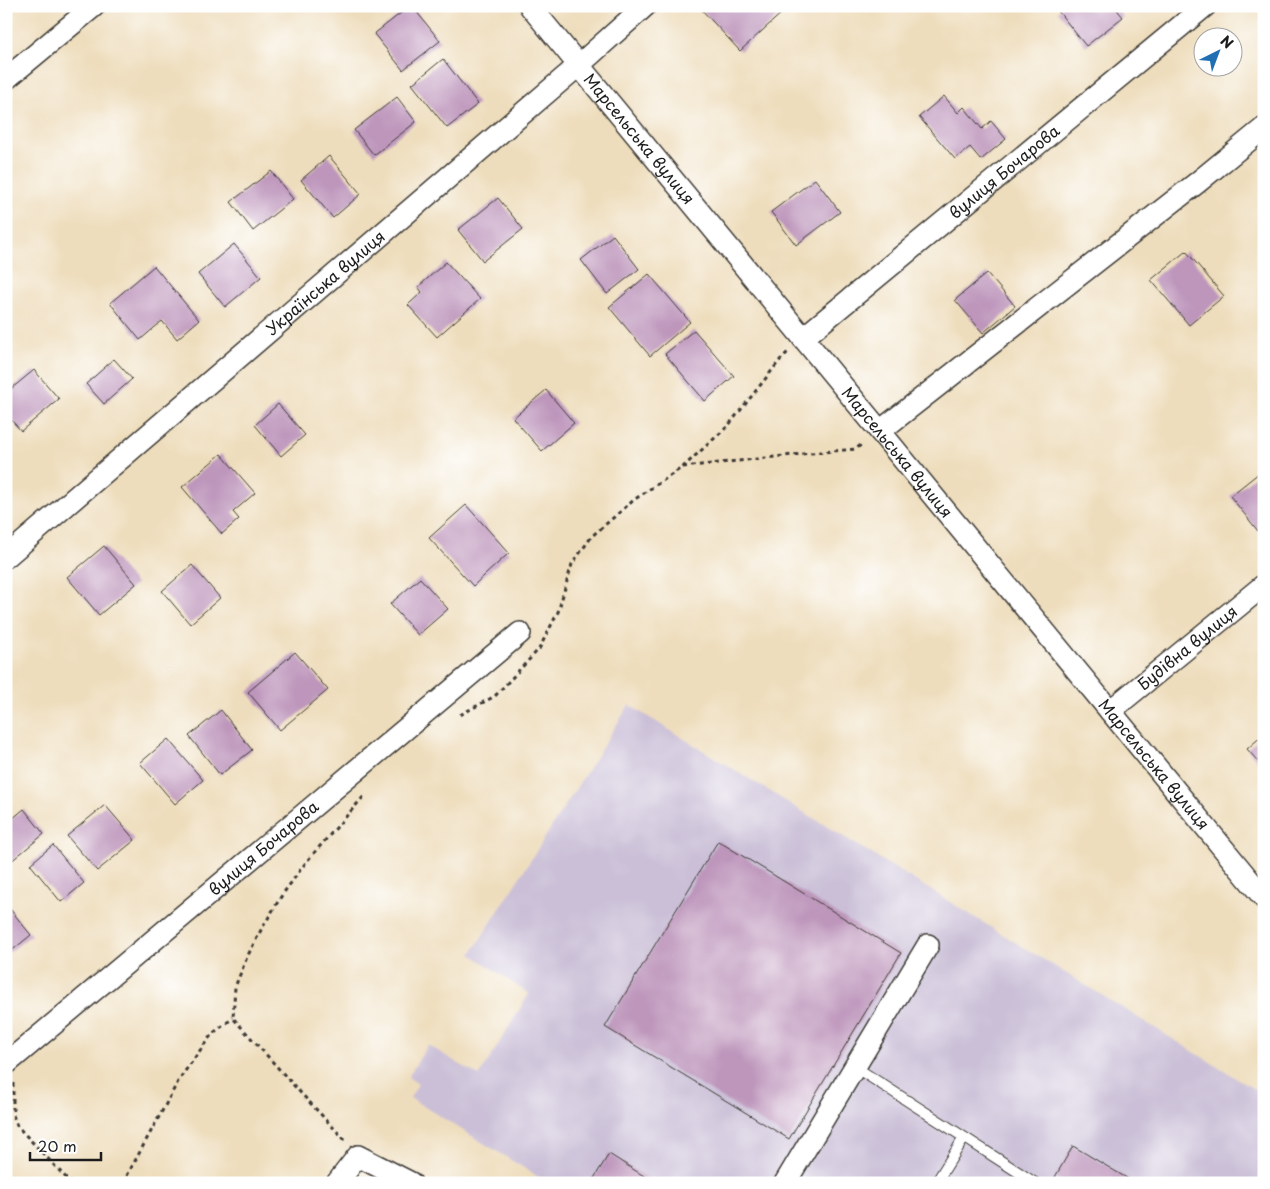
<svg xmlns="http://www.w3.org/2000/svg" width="1270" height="1189" font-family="'Playpen Sans',sans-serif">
<rect width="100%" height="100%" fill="#fff"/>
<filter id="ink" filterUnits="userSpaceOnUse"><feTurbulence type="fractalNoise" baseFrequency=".02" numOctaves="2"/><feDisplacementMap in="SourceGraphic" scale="10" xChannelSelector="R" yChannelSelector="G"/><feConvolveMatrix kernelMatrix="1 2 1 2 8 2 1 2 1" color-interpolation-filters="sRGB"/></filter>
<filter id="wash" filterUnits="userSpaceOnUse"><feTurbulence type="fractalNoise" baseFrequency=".0096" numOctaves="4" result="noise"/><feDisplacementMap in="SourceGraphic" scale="20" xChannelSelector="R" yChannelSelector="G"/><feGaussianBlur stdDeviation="1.12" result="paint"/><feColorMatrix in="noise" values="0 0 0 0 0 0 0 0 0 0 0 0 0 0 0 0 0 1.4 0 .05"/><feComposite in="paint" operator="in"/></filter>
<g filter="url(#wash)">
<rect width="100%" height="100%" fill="#eeddbc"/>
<!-- industrial -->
<path fill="#cabfd7" d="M629,705L1264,1095V1183H552L545,1181L410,1098L418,1084L408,1077L428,1045L479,1076L529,994L471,954Z"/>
<g id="blocks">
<!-- building -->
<path fill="#be96bc" d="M410,6H412L440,41L403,70L374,34Z
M704,6H781L785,10L740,51L701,9Z
M1063,6H1114L1123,17L1086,46L1058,11Z
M443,59L478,104L447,128L412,84Z
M944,96L958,113L964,107L982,129L991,121L1006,139L981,160L970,147L955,159L919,117Z
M397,97L416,122L374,155L354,130Z
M329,156L361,194L333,218L301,180Z
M271,171L293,199L253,231L231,202Z
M815,179L840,212L796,245L771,212Z
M498,198L523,229L483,261L458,230Z
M613,235L639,269L607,294L581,260Z
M234,244L261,277L225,307L198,274Z
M1186,251L1224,296L1189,325L1151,280Z
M446,262L480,299L437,337L408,305L422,292L418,287Z
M154,266L199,320L177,339L162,321L140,340L110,303Z
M987,273L1015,306L983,333L955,300Z
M649,274L690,322L650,356L609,307Z
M694,330L734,376L705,401L665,354Z
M114,359L132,379L104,404L86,384Z
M34,370L59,399L21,431L6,414V393Z
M546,390L574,423L542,451L513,418Z
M278,404L305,435L281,456L255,425Z
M221,454L255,493L233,512L239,519L222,534L182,487Z
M1264,469V526L1258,531L1230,496Z
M466,505L509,553L473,586L429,538Z
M104,546L136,584L99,615L67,577Z
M192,565L220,598L190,624L162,591Z
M420,578L448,609L418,635L390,604Z
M295,652L328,690L280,730L248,692Z
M221,710L252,750L220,775L189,736Z
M1264,734V768L1247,749Z
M168,739L203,780L175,804L140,763Z
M105,805L135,840L97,871L67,836Z
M24,809L44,834L9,863L6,859V824Z
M718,841L901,953L789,1139L605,1027Z
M53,845L84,883L61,902L30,864Z
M6,904L31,935L10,952L6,951Z
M1073,1146L1135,1183H1065L1055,1177Z
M609,1154L655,1183H591Z"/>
</g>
</g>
<g filter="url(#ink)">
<use href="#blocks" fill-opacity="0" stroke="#3c3934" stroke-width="1"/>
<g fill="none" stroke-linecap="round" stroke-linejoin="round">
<defs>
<path id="lane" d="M855,1067L1035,1183
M936,1183L964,1138"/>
<g id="street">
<path id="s1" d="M530,6L1264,898"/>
<path d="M6,79L94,6"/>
<path id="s2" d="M803,338L1205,6"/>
<path d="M880,431L1198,182L1264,128"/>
<path id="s3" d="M6,557L579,65L645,6"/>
<path id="s4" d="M1110,711L1264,585"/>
<path id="s5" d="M6,1064L520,633"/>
<path d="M337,1183L358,1156L411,1183"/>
<path d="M785,1183L928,945"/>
</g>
</defs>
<!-- lane casing -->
<use href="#lane" stroke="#3c3934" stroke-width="12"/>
<!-- street casing -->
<use href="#street" stroke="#3c3934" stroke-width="24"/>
<!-- path -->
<path stroke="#3c3934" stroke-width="3" stroke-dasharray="4 4" stroke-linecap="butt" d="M683,467L811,453L856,449L862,444
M460,715L495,696L539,649L558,612L572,564L592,536L635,499L683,467L728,426L781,359L788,352
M13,1083V1115L17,1126L71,1183
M345,1140L298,1090L233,1018L235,987L247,957L261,930L282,895L307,861L364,796
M123,1183L180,1078L212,1034L233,1018"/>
<!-- lane -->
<use href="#lane" stroke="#fff" stroke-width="10"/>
<!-- street -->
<use href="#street" stroke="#fff" stroke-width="21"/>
</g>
</g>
<g text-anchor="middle" stroke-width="4.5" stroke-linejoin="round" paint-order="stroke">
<!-- street labels -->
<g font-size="16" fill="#1c1c1c" stroke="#fff">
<text dy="6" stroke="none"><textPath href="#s1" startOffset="172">Марсельська вулиця</textPath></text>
<text dy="6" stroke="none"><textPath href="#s2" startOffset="261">вулиця Бочарова</textPath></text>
<text dy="6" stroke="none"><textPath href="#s3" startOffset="421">Українська вулиця</textPath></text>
<text dy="6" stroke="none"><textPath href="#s1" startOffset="578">Марсельська вулиця</textPath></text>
<text dy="6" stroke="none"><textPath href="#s4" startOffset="100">Будівна вулиця</textPath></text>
<text dy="6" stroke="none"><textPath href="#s1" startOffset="982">Марсельська вулиця</textPath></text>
<text dy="6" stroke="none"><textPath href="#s5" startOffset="336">вулиця Бочарова</textPath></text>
</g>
</g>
<!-- margin -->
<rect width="1270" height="1189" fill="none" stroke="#fff" stroke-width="25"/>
<!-- north arrow -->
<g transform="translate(1218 52) rotate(42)"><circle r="24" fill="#ffffff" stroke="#a4a4a4"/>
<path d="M0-4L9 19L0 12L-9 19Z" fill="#1f6fb2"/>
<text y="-8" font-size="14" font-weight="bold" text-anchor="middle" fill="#1c1c1c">N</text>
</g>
<!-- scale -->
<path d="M30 1152v8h71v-8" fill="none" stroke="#1c1c1c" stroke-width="2.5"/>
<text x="38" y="1152" font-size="15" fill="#1c1c1c" stroke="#ffffff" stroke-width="4" paint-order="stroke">20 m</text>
</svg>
